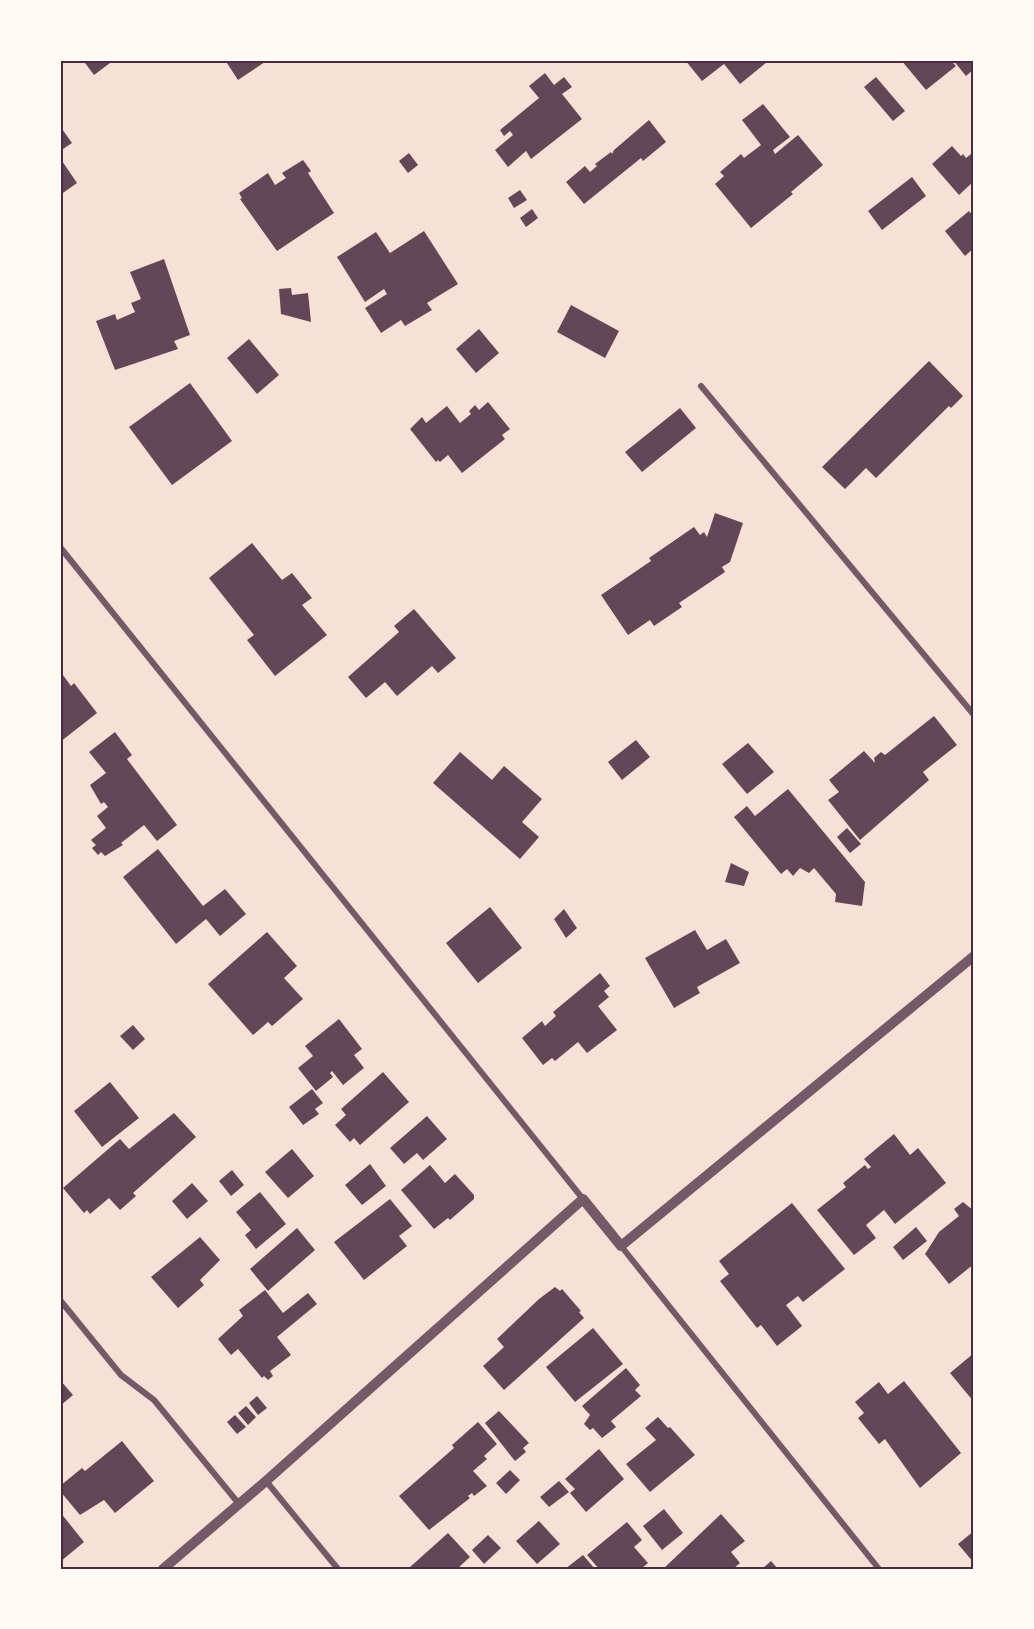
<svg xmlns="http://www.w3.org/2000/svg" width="1034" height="1629" font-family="Cabin,sans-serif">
<rect width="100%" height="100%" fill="#f7e1d7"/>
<!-- building -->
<path fill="#644757" d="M90,60H114L94,75L85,63Z
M225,60H268L238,80Z
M685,60H766L767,62L740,84L724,64L702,81Z
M901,60H950L956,66L926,90Z
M953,60H974V69L966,76Z
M545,73L554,85L564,77L572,87L562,94L582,119L531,159L526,151L508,167L495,150L513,135L510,131L504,136L500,130L539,98L529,86Z
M876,77L905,111L893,121L864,87Z
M763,104L790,137L773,150L775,154L798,135L823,165L791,192L793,194L751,228L715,184L724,176L720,172L741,154L744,158L761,145L742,120Z
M649,120L666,142L643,161L641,158L584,204L566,182L585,166L590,172L597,166L595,164L611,152L612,154L614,150Z
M60,126L72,143L60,151Z
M952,146L961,156L963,154L966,158L971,154L974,158V181L959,195L932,164Z
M409,153L418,165L408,173L399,161Z
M60,158L77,183L60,195Z
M303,160L311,171L308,173L334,213L277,251L240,199L242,198L239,193L268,173L275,185L286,178L282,173Z
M912,177L926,196L882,230L868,211Z
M520,190L527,200L514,208L508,198Z
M532,209L538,218L526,227L520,218Z
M969,211L974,217V248L965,256L945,231Z
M424,231L458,284L427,303L432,310L405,326L401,320L381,333L365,308L387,294L384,289L365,302L337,257L376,232L390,253Z
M164,259L190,335L174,341L178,349L115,370L96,321L115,314L117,320L135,312L131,303L141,299L130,272Z
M291,288L292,295L308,293L311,322L281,314L279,289Z
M571,305L619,331L605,358L557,332Z
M479,329L499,353L476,373L456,349Z
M249,339L279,375L257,394L227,358Z
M929,361L963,396L951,408L949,406L876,478L866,468L845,489L822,467Z
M190,383L232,441L172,485L129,427Z
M488,402L510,429L502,435L505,439L462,473L448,455L440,462L438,460L436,462L410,429L422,417L426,423L447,406L460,423L471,414L469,411L475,405L479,410Z
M680,408L696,428L642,472L625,452Z
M715,513L743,523L730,562L722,567L725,572L679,603L682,607L654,626L650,620L628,635L601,595L651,561L649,558L694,527L700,535L704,532L707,537Z
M252,543L282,580L292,573L312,598L302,605L327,635L275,676L247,640L254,635L209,578Z
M414,609L456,658L438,673L432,666L397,696L385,682L366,698L348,677L399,632L394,626Z
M60,671L71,686L74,683L97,713L60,742Z
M934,716L957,745L923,772L929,780L860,840L828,800L839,792L829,780L864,751L875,763L874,758L881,752L885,755Z
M115,732L132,755L127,759L177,825L157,841L144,825L121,843L123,845L105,856L101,852L98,855L92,848L96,845L91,840L106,828L97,816L108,807L104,802L101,804L90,785L106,773L89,752Z
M636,740L650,757L622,780L608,762Z
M748,743L774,772L747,794L722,764Z
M460,752L492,780L504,766L542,799L522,822L539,837L520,859L433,783Z
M788,789L865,882L862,906L835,902L836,894L814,868L809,873L800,868L793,876L787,869L781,874L734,817L747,806L755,816Z
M847,828L861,844L850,853L837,837Z
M158,849L203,906L225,889L246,914L220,936L206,919L176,944L123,877Z
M731,863L749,872L744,886L725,882Z
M490,907L522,948L478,983L446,943Z
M564,909L577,928L566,938L554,919Z
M695,930L707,950L726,939L740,963L697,987L700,993L674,1008L645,958Z
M267,932L297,966L284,978L303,999L272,1026L268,1022L253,1035L208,984Z
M600,973L610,986L604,991L609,997L598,1006L617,1030L587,1053L578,1042L555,1061L552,1058L543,1065L522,1038L542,1021L545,1026L556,1016L553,1012Z
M339,1019L362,1049L354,1055L364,1068L343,1085L332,1071L330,1073L333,1077L316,1091L298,1068L313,1056L305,1046Z
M133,1025L145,1039L133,1050L120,1036Z
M383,1072L409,1102L360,1145L354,1138L350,1142L335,1125L346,1115L341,1109Z
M110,1082L139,1118L102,1147L74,1111Z
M312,1089L323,1103L315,1109L319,1114L303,1125L289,1107Z
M174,1113L196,1137L133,1193L136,1196L120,1210L109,1198L90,1214L87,1210L84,1213L63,1188L120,1139L129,1149Z
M427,1116L447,1139L423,1160L417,1153L404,1164L390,1148Z
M894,1134L910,1155L918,1148L946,1183L895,1224L884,1210L866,1225L876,1238L854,1255L817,1210L846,1187L843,1183L865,1165L868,1169L871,1167L864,1159Z
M292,1149L314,1176L288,1198L265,1172Z
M370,1164L386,1186L362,1205L345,1185Z
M430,1165L445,1183L455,1174L474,1195V1199L450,1220L448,1218L434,1229L401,1190Z
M232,1170L244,1185L231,1196L219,1181Z
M192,1183L208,1201L187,1219L172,1201Z
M260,1192L286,1224L256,1249L245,1235L251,1230L236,1212Z
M390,1199L412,1226L399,1236L407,1246L364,1280L334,1242Z
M963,1202L974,1211V1264L949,1284L925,1254L939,1232L959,1216L954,1209Z
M792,1203L845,1269L803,1302L798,1296L786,1305L802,1326L777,1346L761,1325L757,1328L720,1281L729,1274L719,1261Z
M916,1227L927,1241L903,1260L893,1247Z
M297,1228L315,1250L268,1291L250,1269Z
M200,1237L220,1260L200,1280L204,1285L178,1308L151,1277Z
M555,1287L560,1291L562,1289L581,1311L579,1312L584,1318L504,1390L483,1366L504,1347L497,1339L539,1299Z
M265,1290L283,1313L308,1293L317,1304L277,1337L291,1355L270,1371L273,1376L268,1380L264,1376L262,1378L238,1349L231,1355L218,1339L243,1316L239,1310Z
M593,1328L623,1364L575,1402L546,1367Z
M974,1353V1402L950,1373Z
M626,1368L640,1385L635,1390L641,1396L611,1421L616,1427L602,1438L593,1428L590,1430L584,1424L590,1415L582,1406Z
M60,1380L73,1395L60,1406Z
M904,1381L961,1453L920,1488L885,1439L879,1444L858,1418L864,1413L855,1402L879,1382L888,1394Z
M257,1396L267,1408L258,1415L249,1403Z
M246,1406L256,1417L248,1425L238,1413Z
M499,1411L529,1443L523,1448L526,1452L515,1461L485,1423Z
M235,1415L246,1427L237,1434L227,1422Z
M658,1417L668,1428L670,1427L695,1455L650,1492L626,1464L656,1440L645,1428Z
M478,1422L497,1444L484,1456L487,1459L473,1471L487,1486L474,1496L472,1493L468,1496L470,1498L429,1530L399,1496L454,1448L452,1445Z
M122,1441L154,1481L115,1513L104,1500L80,1515L60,1491V1486L82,1468L85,1471Z
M599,1449L624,1479L586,1512L570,1493L575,1489L565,1479Z
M510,1470L520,1480L506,1494L496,1483Z
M559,1481L569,1492L549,1507L540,1497Z
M664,1509L683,1533L662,1550L643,1526Z
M60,1512L84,1542L60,1562Z
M721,1514L745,1541L731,1552L740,1563L733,1569H663Z
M539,1521L560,1544L537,1564L516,1541Z
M627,1522L642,1540L634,1547L648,1563L641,1569H599L587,1555Z
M974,1531V1563L958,1544Z
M448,1533L470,1557L457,1569H412L410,1567Z
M488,1535L501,1548L484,1564L472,1550Z
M583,1555L595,1569H565Z
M771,1561L778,1569H762Z"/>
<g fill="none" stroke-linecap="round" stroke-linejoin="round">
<!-- minor -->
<path stroke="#755966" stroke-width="6" d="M701,386L974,715
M60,547L583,1199
M621,1246L879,1569
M60,1300L121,1375L154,1400L239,1504
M266,1481L338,1569"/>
<!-- tertiary -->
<path stroke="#755966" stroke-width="10" d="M163,1569L266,1481L583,1199L621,1246L974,956"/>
</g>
<!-- border -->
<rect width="1034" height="1629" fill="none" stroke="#fffaf5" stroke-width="123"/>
<rect x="62" y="62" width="910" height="1506" fill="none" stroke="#4a2c40" stroke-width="2"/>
</svg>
